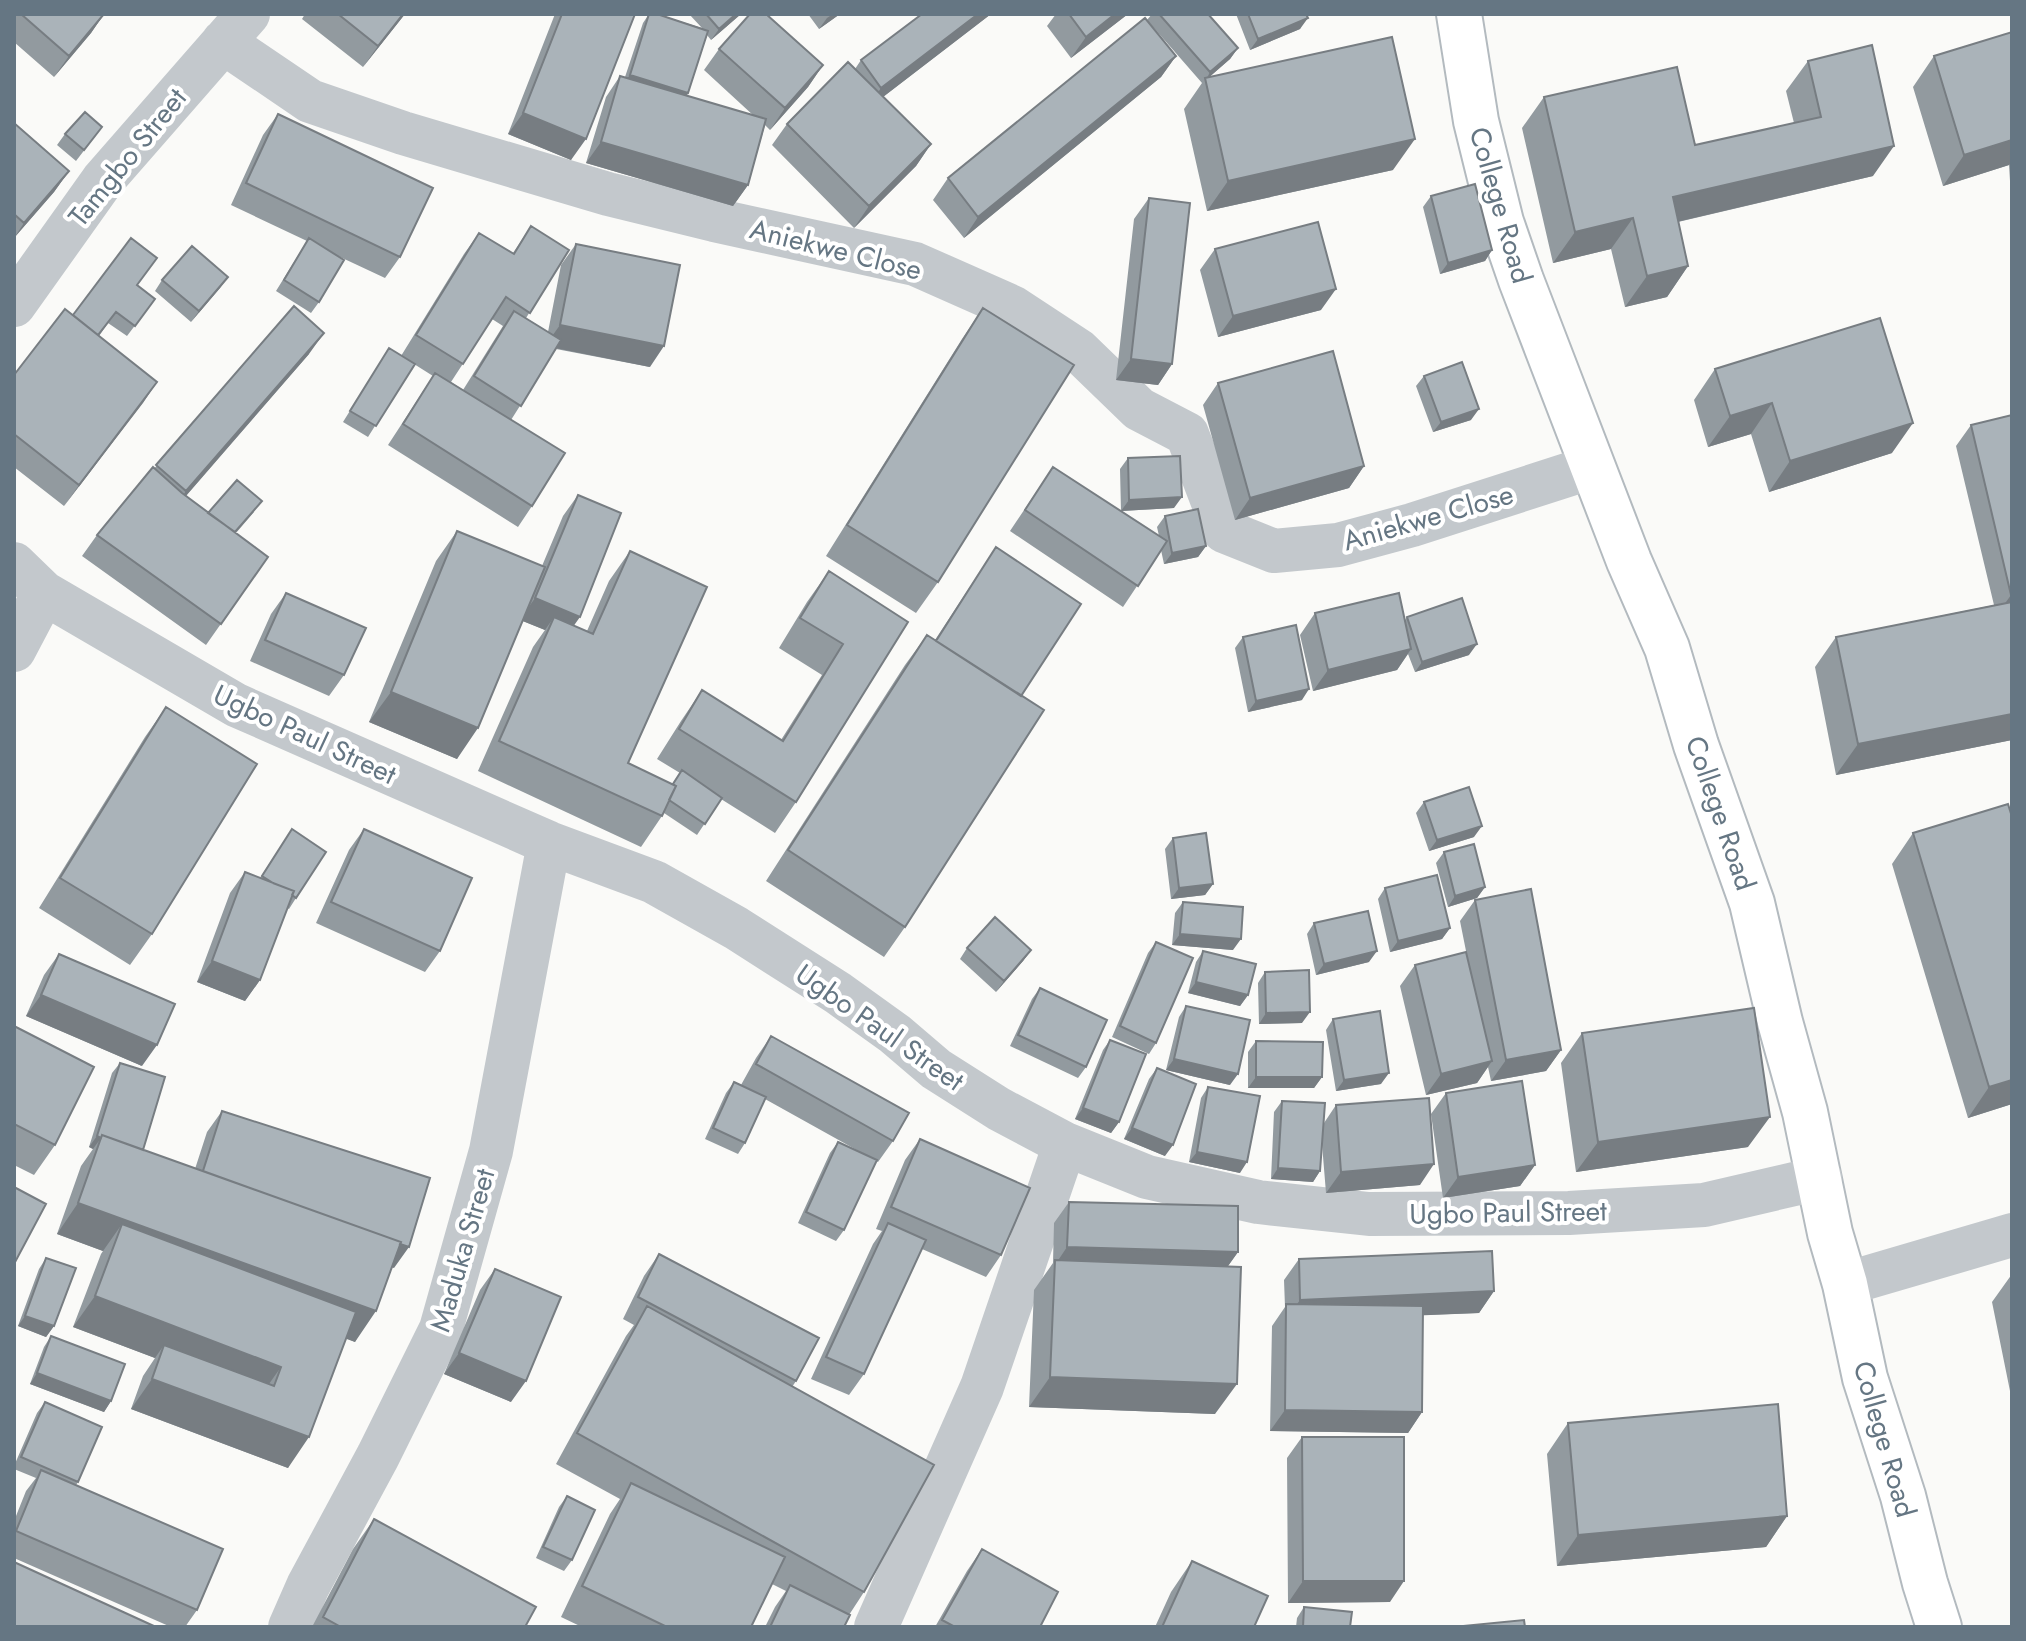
<svg xmlns="http://www.w3.org/2000/svg" width="2026" height="1641" font-family="Jost,sans-serif">
<rect width="100%" height="100%" fill="#fafaf8"/>
<g fill="none" stroke-linecap="round" stroke-linejoin="round">
<defs>
<path id="secondary" d="M1459,14L1476,121L1501,222L1521,280L1629,561L1667,648L1696,745L1752,903L1780,1022L1805,1112L1830,1233L1845,1284L1865,1378L1903,1496L1925,1583L1939,1627"/>
</defs>
<!-- secondary casing -->
<use href="#secondary" stroke="#b3babf" stroke-width="48"/>
<!-- minor -->
<path stroke="#c3c8cc" stroke-width="44" d="M223,42L310,101L403,133L608,194L714,220L915,264L1012,307L1079,351L1139,409L1187,434L1224,531L1274,551L1338,545L1412,525L1592,467
M14,305L103,180L248,14
M14,564L44,593L236,705L549,843L654,882L736,928L838,993L895,1034L936,1069L999,1109L1065,1144L1147,1177L1258,1202L1369,1214L1569,1213L1704,1205L1820,1178
M14,650L44,593
M1845,1284L2012,1235
M290,1627L308,1586L378,1456L441,1329L491,1151L549,843
M876,1627L982,1387L1065,1144"/>
<!-- secondary -->
<use href="#secondary" stroke="#fff" stroke-width="44"/>
</g>
<!-- wall -->
<path fill="#929a9f" fill-rule="evenodd" d="M14,14H104L91,33L54,77L14,42Z
M305,14H405L363,67L302,19Z
M555,14H635L571,160L508,134Z
M649,14H657L702,28L689,14H741L711,40L707,35L687,96L754,116L704,70L719,49L823,65L808,87L770,130L765,125L748,185L733,206L586,163L606,97L620,76L625,77L643,23Z
M808,14H840L819,29Z
M922,14H991L883,97L931,144L916,166L854,228L772,145L787,124L855,69L861,60Z
M1056,14H1128L1071,58L1047,26Z
M1152,14H1208L1238,48L1230,59L1208,78L1393,170L1207,211L1184,109L1202,83L1147,20Z
M1236,14H1306L1300,29L1250,50Z
M2012,32V181H2010L2009,165L1943,186L1913,87L1934,56Z
M1176,56L1161,77L964,238L933,200L948,178Z
M1808,61L1873,176L1678,222L1688,266L1667,297L1625,307L1611,249L1553,263L1522,128L1544,97L1695,145L1794,123L1786,91Z
M278,114L400,257L385,278L338,256L319,302L311,313L276,291L307,241L231,205L263,135Z
M14,123L69,171L54,192L14,238Z
M102,127L76,161L57,145L65,134Z
M1431,196L1492,250L1485,261L1440,274L1423,207Z
M1149,198L1172,364L1158,385L1116,380L1134,219Z
M531,226L569,250L526,318L548,332L561,265L576,244L650,367L556,349L511,420L532,506L518,527L388,445L433,376L414,364L368,437L343,422L389,348L401,356L464,254L479,233L513,253ZM492,319L503,326L463,390L451,382Z
M1215,249L1321,310L1218,337L1200,270Z
M228,277L191,322L155,291L162,280Z
M137,285L155,299L127,336L108,323L99,336L157,382L64,506L14,467V375L73,315Z
M294,306L309,354L186,496L208,513L254,512L236,533L268,557L206,645L82,556L97,535Z
M983,308L938,582L916,613L826,556L962,339Z
M1715,369L1892,453L1769,492L1751,434L1708,447L1694,400Z
M1424,376L1471,420L1433,432L1416,386Z
M1218,383L1364,466L1349,488L1235,520L1203,405Z
M2012,415V740L1836,775L1815,667L1836,637L1994,605L1956,446L1971,425Z
M1128,458L1174,508L1121,511L1120,469Z
M1053,467L1159,536L1157,527L1165,516L1206,546L1198,557L1164,564L1161,550L1123,607L1010,531Z
M578,495L574,626L587,631L609,581L630,551L628,763L672,784L680,773L657,759L681,721L702,690L781,740L822,675L779,648L807,602L829,571L908,622L796,802L775,833L721,799L697,835L664,813L641,847L478,771L533,647L545,630L523,621L457,759L369,722L436,561L457,531L542,566L563,516Z
M996,547L1021,696L905,927L884,957L766,881L905,665L927,635L935,640Z
M286,593L344,675L329,696L250,661L271,614Z
M1315,613L1405,620L1407,617L1469,655L1415,672L1408,654L1397,670L1313,691L1300,635Z
M1243,637L1302,700L1248,712L1235,648Z
M166,707L152,934L130,965L39,908L145,737Z
M1424,802L1474,837L1429,851L1416,813Z
M2012,817V1104L1968,1118L1892,864L1913,833Z
M292,829L296,898L289,909L287,908L260,980L245,1001L197,982L230,893L245,872L260,878Z
M364,829L440,951L425,972L316,923L349,850Z
M1173,838L1213,884L1205,895L1171,899L1165,849Z
M1444,852L1485,887L1477,898L1448,907L1436,863Z
M1385,888L1450,928L1442,939L1390,952L1378,899Z
M1475,900L1561,1050L1546,1071L1491,1081L1488,1067L1477,1083L1426,1095L1400,986L1415,965L1467,956L1460,921Z
M1183,902L1233,950L1172,945L1175,913Z
M1314,923L1369,962L1316,975L1307,934Z
M1156,942V1043L1149,1054L1112,1037L1148,953Z
M967,948L1031,950L1023,961L996,992L960,959Z
M1203,951L1248,995L1240,1006L1188,993L1196,962Z
M59,954L142,1066L26,1016L44,975Z
M1265,972L1302,1023L1259,1024L1258,983Z
M1040,988L1086,1067L1078,1078L1010,1046L1032,999Z
M1186,1006L1230,1085L1166,1070L1179,1017Z
M1333,1019L1381,1084L1336,1091L1326,1030Z
M14,1026L55,1145L34,1175L14,1165Z
M1582,1033L1748,1147L1576,1172L1561,1063Z
M771,1036L893,1141L878,1162L876,1161L844,1230L836,1241L798,1223L830,1153L838,1142L871,1158L765,1099L745,1143L738,1154L705,1139L726,1093L734,1082L741,1085L756,1058Z
M1110,1040L1119,1122L1111,1133L1075,1119L1103,1050Z
M1256,1041L1322,1077L1314,1088H1248V1052Z
M120,1063L143,1150L195,1169L207,1132L222,1111L394,1268L392,1267L355,1342L346,1338L288,1468L131,1409L143,1376L155,1358L73,1327L101,1254L103,1251L57,1234L81,1166L93,1149L89,1147L112,1073Z
M1157,1068L1165,1156L1124,1139L1149,1079Z
M1208,1087L1240,1173L1189,1162L1201,1098Z
M1446,1093L1535,1165L1520,1186L1443,1198L1431,1114Z
M1282,1101L1324,1123L1336,1105L1420,1185L1326,1193L1322,1144L1320,1171L1313,1182L1271,1179L1274,1112Z
M920,1139L1001,1255L986,1277L922,1249L864,1374L849,1395L811,1379L873,1244L882,1231L876,1229L905,1160Z
M1069,1202L1238,1252L1228,1266L1215,1414L1029,1407L1034,1290L1053,1263L1054,1223Z
M659,1254L796,1381L792,1387L864,1592L849,1615L844,1627H765L775,1607L786,1591L772,1584L751,1627H582L561,1617L610,1514L620,1499L556,1464L626,1336L634,1325L623,1319L644,1276Z
M46,1258L54,1326L46,1337L18,1326L39,1269Z
M1299,1259L1494,1291L1479,1313L1423,1315L1422,1412L1408,1433L1270,1431L1272,1326L1285,1307L1284,1280Z
M495,1269L511,1402L444,1374L480,1290Z
M2012,1274V1391H2010L1992,1302Z
M51,1336L111,1401L104,1412L30,1384L44,1347Z
M45,1402L78,1482L76,1485L197,1610L185,1627H171L14,1558V1521L26,1491L36,1478L14,1469V1466L37,1413Z
M1568,1423L1787,1516L1766,1547L1557,1566L1547,1454Z
M1302,1437L1390,1602L1288,1603L1287,1458Z
M567,1496L572,1560L564,1571L536,1558L559,1507Z
M374,1519L525,1627H312L353,1549Z
M982,1549L1040,1627H935L967,1571Z
M1192,1561L1254,1627H1155L1171,1592Z
M1304,1607L1350,1627H1296L1297,1618Z"/>
<!-- shaded-wall -->
<path fill="#777d82" d="M104,14L91,33L54,77L69,56Z
M403,14H405L363,67L378,46Z
M736,14H741L711,40L719,29Z
M833,14H840L819,29L827,18Z
M978,14H991L866,110L881,88Z
M1115,14H1128L1071,58L1086,37Z
M1308,18L1300,29L1250,50L1258,39Z
M1238,48L1230,59L1206,80L1210,72Z
M1176,56L1161,77L964,238L978,217Z
M823,65L808,87L770,130L785,108Z
M630,75L688,93L681,104L622,85Z
M523,113L586,139L571,160L508,134Z
M1415,139L1393,170L1207,211L1228,181Z
M2012,140V162L2009,165L1943,186L1964,155Z
M601,142L748,185L733,206L586,163Z
M931,144L916,166L854,228L869,206Z
M1894,146L1873,176L1651,228L1673,197Z
M69,171L54,192L14,238L24,223Z
M1633,218L1611,249L1553,263L1575,232Z
M1492,250L1485,261L1440,274L1448,263Z
M1688,266L1667,297L1625,307L1647,276Z
M228,277L220,288L191,322L199,311Z
M1336,289L1321,310L1218,337L1233,316Z
M560,325L664,346L650,367L545,346Z
M324,333L309,354L171,513L186,491Z
M1131,359L1172,364L1158,385L1116,380Z
M157,382L143,403L64,506L79,485Z
M1772,403L1751,434L1708,447L1730,416Z
M1479,409L1471,420L1433,432L1441,422Z
M1913,423L1892,453L1769,492L1790,461Z
M1364,466L1349,488L1235,520L1250,498Z
M1182,497L1174,508L1121,511L1129,500Z
M1206,546L1198,557L1164,564L1172,553Z
M2011,595L2012,612L1996,616Z
M535,598L580,617L565,638L554,617L545,630L520,620Z
M1477,644L1469,655L1415,672L1422,662Z
M1411,649L1397,670L1313,691L1328,670Z
M1309,689L1302,700L1248,712L1256,701Z
M391,692L478,728L457,759L369,722Z
M2012,714V740L1836,775L1858,744Z
M1482,826L1474,837L1429,851L1437,840Z
M1213,884L1205,895L1171,899L1179,888Z
M1485,887L1477,898L1448,907L1455,896Z
M1450,928L1442,939L1390,952L1398,941Z
M1180,934L1241,939L1233,950L1172,945Z
M1031,950L1023,961L996,992L1004,981Z
M1377,951L1369,962L1316,975L1324,964Z
M212,961L260,980L245,1001L197,982Z
M1196,982L1248,995L1240,1006L1188,993Z
M41,995L157,1045L142,1066L26,1016Z
M1310,1012L1302,1023L1259,1024L1266,1013Z
M1561,1050L1546,1071L1491,1081L1506,1060Z
M1174,1059L1238,1074L1230,1085L1166,1070Z
M1492,1061L1477,1083L1426,1095L1441,1074Z
M1389,1073L1381,1084L1336,1091L1344,1080Z
M1256,1077H1322L1314,1088H1248Z
M2012,1080V1104L1968,1118L1989,1087Z
M1083,1108L1119,1122L1111,1133L1075,1119Z
M1770,1117L1748,1147L1576,1172L1598,1142Z
M1132,1128L1173,1145L1165,1156L1124,1139Z
M97,1136L101,1138L93,1149L89,1147Z
M1197,1152L1247,1162L1240,1173L1189,1162Z
M1434,1164L1420,1185L1326,1193L1341,1172Z
M1535,1165L1520,1186L1443,1198L1458,1177Z
M1278,1168L1320,1171L1313,1182L1271,1179Z
M200,1180L409,1247L394,1268L185,1201Z
M78,1203L376,1311L355,1342L111,1253L122,1224L103,1251L57,1234Z
M1067,1247L1238,1252L1223,1273L1055,1265Z
M1494,1291L1479,1313L1285,1321L1300,1300Z
M95,1296L281,1367L259,1398L164,1345L155,1358L73,1327Z
M25,1316L54,1326L46,1337L18,1326Z
M459,1353L526,1381L511,1402L444,1374Z
M37,1373L111,1401L104,1412L30,1384Z
M1050,1377L1237,1384L1215,1414L1029,1407Z
M152,1379L309,1437L288,1468L131,1409Z
M1285,1410L1422,1412L1408,1433L1270,1431Z
M1787,1516L1766,1547L1557,1566L1578,1535Z
M1303,1581H1404L1390,1602L1288,1603Z"/>
<!-- building -->
<path fill="#aab3b9" stroke="#777d82" stroke-width="2" d="M21,14H104L69,56Z
M338,14H403L378,46Z
M562,14H635L586,139L523,113Z
M649,14H657L708,31L688,93L630,75Z
M706,14H736L719,29Z
M750,14H766L823,65L785,108L719,49Z
M922,14H978L881,88L861,60Z
M1069,14H1115L1086,37Z
M1159,14H1208L1238,48L1210,72Z
M1248,14H1306L1308,18L1258,39Z
M1145,18L1176,56L978,217L948,178Z
M2012,32V140L1964,155L1934,56Z
M1392,37L1415,139L1228,181L1205,78Z
M1872,45L1894,146L1673,197L1688,266L1647,276L1633,218L1575,232L1544,97L1677,67L1695,145L1821,117L1808,61Z
M848,62L931,144L869,206L787,124Z
M620,76L766,119L748,185L601,142Z
M85,112L102,127L84,150L65,134Z
M278,114L433,188L400,257L246,183Z
M14,123L69,171L24,223L14,214Z
M1475,184L1492,250L1448,263L1431,196Z
M1149,198L1190,203L1172,364L1131,359Z
M1318,222L1336,289L1233,316L1215,249Z
M531,226L569,250L530,313L506,297L463,364L416,335L479,233L514,254Z
M131,238L157,258L137,285L155,299L135,326L116,312L98,335L73,315Z
M309,238L344,260L319,302L284,280Z
M576,244L680,265L664,346L560,325Z
M192,246L228,277L199,311L162,280Z
M294,306L324,333L186,491L156,465Z
M983,308L1074,365L938,582L847,525Z
M65,309L157,382L79,485L14,434V375Z
M514,311L561,340L521,406L474,376Z
M1880,318L1913,423L1790,461L1772,403L1730,416L1715,369Z
M389,348L415,364L376,426L350,411Z
M1333,351L1364,466L1250,498L1218,383Z
M1462,362L1479,409L1441,422L1424,376Z
M435,373L565,453L532,506L403,424Z
M2012,415V595H2011L1971,425Z
M1180,456L1182,497L1129,500L1128,458Z
M153,467L182,493L268,557L221,624L97,535Z
M1053,467L1167,541L1138,586L1025,510Z
M237,480L262,501L235,532L208,513Z
M578,495L621,513L580,617L535,598Z
M1198,509L1206,546L1172,553L1165,516Z
M457,531L545,567L478,728L391,692Z
M996,547L1081,604L1021,696L936,641Z
M630,551L707,587L628,763L676,786L662,816L499,741L554,617L593,634Z
M829,571L908,622L796,802L679,729L702,690L783,741L843,644L800,618Z
M286,593L366,628L344,675L265,640Z
M1399,593L1411,649L1328,670L1315,613Z
M1462,598L1477,644L1422,662L1407,617Z
M2012,602V714L1858,744L1836,637Z
M1296,625L1309,689L1256,701L1243,637Z
M927,635L1044,710L905,927L788,850Z
M166,707L257,764L152,934L60,878Z
M682,770L722,798L705,824L669,800L676,786L673,784Z
M1469,787L1482,826L1437,840L1424,802Z
M2008,804L2012,817V1080L1989,1087L1913,833Z
M292,829L326,852L296,898L292,895L294,891L273,883L262,876Z
M364,829L472,878L440,951L331,902Z
M1206,833L1213,884L1179,888L1173,838Z
M1474,844L1485,887L1455,896L1444,852Z
M245,872L294,891L260,980L212,961Z
M1437,875L1450,928L1398,941L1385,888Z
M1531,889L1561,1050L1506,1060L1475,900Z
M1183,902L1243,907L1241,939L1180,934Z
M1368,911L1377,951L1324,964L1314,923Z
M995,917L1031,950L1004,981L967,948Z
M1156,942L1193,958L1156,1043L1120,1026Z
M1203,951L1256,964L1248,995L1196,982Z
M1466,952L1492,1061L1441,1074L1415,965Z
M59,954L175,1004L157,1045L41,995Z
M1309,970L1310,1012L1266,1013L1265,972Z
M1040,988L1107,1020L1086,1067L1018,1035Z
M1186,1006L1250,1020L1238,1074L1174,1059Z
M1754,1008L1770,1117L1598,1142L1582,1033Z
M1380,1011L1389,1073L1344,1080L1333,1019Z
M14,1026L94,1067L55,1145L14,1124Z
M771,1036L909,1113L893,1141L756,1064Z
M1110,1040L1146,1054L1119,1122L1083,1108Z
M1256,1041L1323,1042L1322,1077H1256Z
M120,1063L165,1077L143,1150L102,1135L101,1138L97,1136Z
M1157,1068L1196,1084L1173,1145L1132,1128Z
M1522,1081L1535,1165L1458,1177L1446,1093Z
M734,1082L766,1097L745,1143L713,1128Z
M1208,1087L1260,1096L1247,1162L1197,1152Z
M1429,1098L1434,1164L1341,1172L1336,1105Z
M1282,1101L1325,1103L1320,1171L1278,1168Z
M222,1111L430,1178L409,1247L400,1244L401,1242L203,1171Z
M102,1135L401,1242L376,1311L78,1203Z
M920,1139L1030,1188L1001,1255L891,1207Z
M838,1142L877,1160L844,1230L806,1212Z
M14,1187L46,1204L14,1264Z
M1069,1202L1238,1206V1252L1067,1247Z
M888,1223L926,1240L864,1374L826,1357Z
M122,1224L356,1312L309,1437L152,1379L164,1345L274,1386L281,1367L95,1296Z
M1492,1251L1494,1291L1300,1300L1299,1259Z
M659,1254L819,1338L796,1381L638,1297Z
M46,1258L76,1268L54,1326L25,1316Z
M1055,1260L1241,1267L1237,1384L1050,1377Z
M495,1269L561,1297L526,1381L459,1353Z
M1286,1304L1423,1306L1422,1412L1285,1410Z
M647,1306L934,1465L864,1592L577,1433Z
M51,1336L125,1364L111,1401L37,1373Z
M45,1402L102,1427L78,1482L21,1457Z
M1778,1404L1787,1516L1578,1535L1568,1423Z
M1302,1437H1404V1581H1303Z
M41,1470L223,1549L197,1610L16,1531Z
M631,1483L785,1557L751,1627H667L582,1586Z
M567,1496L595,1510L572,1560L543,1547Z
M374,1519L536,1607L525,1627H341L323,1617Z
M982,1549L1058,1592L1040,1627H955L942,1620Z
M1192,1561L1268,1596L1254,1627H1162Z
M14,1562L156,1627H14Z
M790,1585L850,1615L844,1627H770Z
M1304,1607L1352,1612L1350,1627H1303Z
M1524,1620L1525,1627H1453Z"/>
<g text-anchor="middle" stroke-width="8" stroke-linejoin="round" paint-order="stroke">
<!-- street labels -->
<g font-size="28" fill="#657683" stroke="#fff">
<text transform="translate(127 157) rotate(-51)" y="10">Tamgbo Street</text>
<text transform="translate(1501 205) rotate(74)" y="10">College Road</text>
<text transform="translate(836 249) rotate(14)" y="10">Aniekwe Close</text>
<text transform="translate(1428 517) rotate(-16)" y="10">Aniekwe Close</text>
<text transform="translate(305 734) rotate(25)" y="10">Ugbo Paul Street</text>
<text transform="translate(1721 813) rotate(71)" y="10">College Road</text>
<text transform="translate(880 1027) rotate(35)" y="10">Ugbo Paul Street</text>
<text transform="translate(1508 1212) rotate(-1)" y="10">Ugbo Paul Street</text>
<text transform="translate(462 1250) rotate(-74)" y="10">Maduka Street</text>
<text transform="translate(1885 1439) rotate(74)" y="10">College Road</text>
</g>
</g>
<!-- border -->
<rect width="2026" height="1641" fill="none" stroke="#657683" stroke-width="32"/>
</svg>
